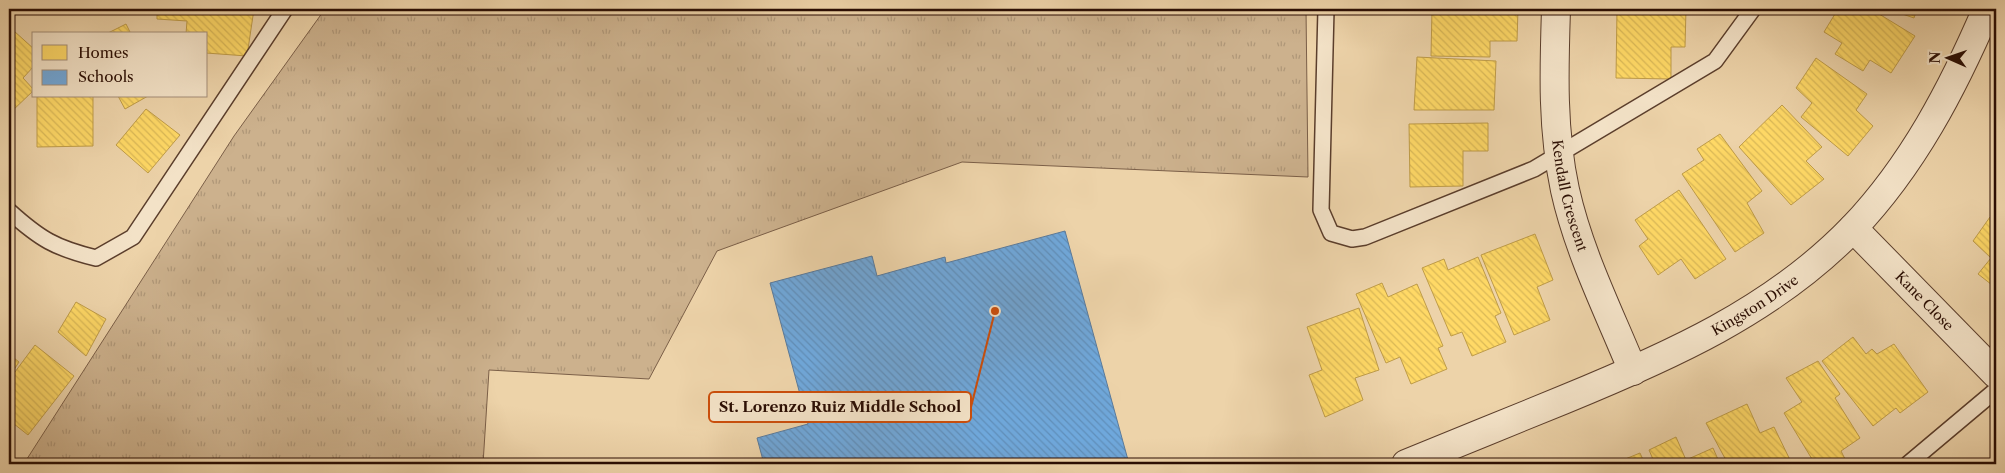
<svg xmlns="http://www.w3.org/2000/svg" width="2005" height="473" font-family="'Libre Caslon Text',serif">
<defs>
<pattern id="park-tufts" width="24" height="20" patternUnits="userSpaceOnUse" patternTransform="scale(1.25)"><rect width="24" height="20" fill="#ccb18d"/><path d="M3 7l-1-3M5 7V3M7 7l1-3M15 17l-1-3M17 17v-4M19 17l1-3" fill="none" stroke="#af9778"/></pattern>
<pattern id="homes-back-hatch" width="6" height="6" patternUnits="userSpaceOnUse" patternTransform="scale(1.25)"><rect width="6" height="6" fill="#ffd966"/><path d="M-1 5l2 2M0 0l6 6M5-1l2 2" fill="none" stroke="#dbb957"/></pattern>
<pattern id="schools-back-hatch" width="6" height="6" patternUnits="userSpaceOnUse" patternTransform="scale(1.25)"><rect width="6" height="6" fill="#6fa8dc"/><path d="M-1 5l2 2M0 0l6 6M5-1l2 2" fill="none" stroke="#608fbb"/></pattern>
</defs>
<rect width="100%" height="100%" fill="#edd3a9"/>
<filter id="stains"><feTurbulence type="fractalNoise" baseFrequency=".004" numOctaves="4"/><feColorMatrix values="0 0 0 0 .2 0 0 0 0 .09 0 0 0 0 .02 0 0 0 .5 -.17"/></filter>
<radialGradient id="worn" r=".72"><stop offset=".6" stop-color="#630" stop-opacity="0"/><stop offset="1" stop-color="#630" stop-opacity=".3"/></radialGradient>
<!-- park -->
<path fill="url(#park-tufts)" stroke="#7b5f48" d="M325,9H1306L1308,177L962,162L717,251L649,379L489,370L483,464H29L25,462L234,136Z"/>
<!-- homes -->
<path fill="url(#homes-back-hatch)" stroke="#bf9c48" d="M157,9H254L247,56L206,53V34H186L187,21L157,19Z
M1432,9H1518L1517,41H1490V57L1431,56Z
M1617,9H1686L1685,47H1671V79L1616,78Z
M1838,9H1871L1915,36L1891,73L1870,60L1863,71L1835,54L1842,43L1824,32Z
M1888,9H1917L1914,18Z
M126,24L131,34H106Z
M14,31L34,49V66L23,78L34,90L9,114V36Z
M1417,57L1496,61L1494,110H1414Z
M1816,58L1867,94L1856,110L1873,126L1848,156L1801,117L1812,103L1796,88Z
M37,96H93V146L37,147Z
M118,96H148L125,109Z
M1782,105L1822,147L1806,161L1824,179L1791,205L1739,147Z
M146,109L180,135L148,173L116,145Z
M1488,123V151H1463V186L1410,187L1409,124Z
M1720,134L1762,191L1747,203L1764,233L1735,252L1682,174L1704,160L1697,149Z
M1679,190L1726,259L1695,279L1681,259L1658,275L1639,246L1648,239L1635,220Z
M1990,217L1996,222V288L1978,274L1991,258L1973,241Z
M1535,234L1553,280L1537,287L1550,320L1514,335L1481,255Z
M1478,257L1501,313L1495,316L1506,342L1472,356L1462,332L1451,336L1422,268L1444,259L1448,270Z
M1382,283L1388,297L1417,284L1443,346L1438,348L1447,369L1411,384L1400,357L1386,363L1356,294Z
M76,302L106,319L86,356L58,332Z
M1359,308L1379,370L1355,378L1363,400L1325,417L1309,375L1322,370L1307,327Z
M1853,337L1866,354L1872,349L1877,354L1894,344L1928,392L1900,413L1896,408L1873,426L1822,361Z
M35,345L74,376L28,435L9,420V380Z
M9,354L19,362L9,377Z
M1818,361L1840,394L1835,398L1860,438L1841,451L1845,459L1837,464H1815L1784,413L1802,402L1786,378Z
M1747,404L1760,433L1774,427L1792,464H1728L1706,423Z
M1676,437L1686,460L1713,448L1720,464H1655L1649,450Z
M1640,453L1645,464H1613Z"/>
<!-- schools -->
<path fill="url(#schools-back-hatch)" stroke="#5a7a9b" d="M1065,231L1128,460L1114,464H764L757,438L808,424L770,283L872,256L877,276L945,257L946,263Z"/>
<g fill="none" stroke-linecap="round" stroke-linejoin="round">
<defs>
<path id="service" d="M1326,9L1321,210L1331,233L1352,239L1365,237L1534,169L1715,61L1753,9
M9,211C40,239 55,248 96,258L133,237L285,9
M1908,464L1996,390"/>
<g id="minor">
<path id="s1" d="M1556,9C1554,71 1552,129 1565,190C1579,253 1609,312 1633,371"/>
<path id="s2" d="M1853,228L1996,374"/>
</g>
<g id="tertiary">
<path id="s3" d="M1406,464C1458,443 1511,421 1563,400C1668,357 1773,311 1853,228C1913,165 1953,88 1987,9"/>
</g>
</defs>
<!-- service casing -->
<use href="#service" stroke="#5b3e2c" stroke-width="18"/>
<!-- minor casing -->
<use href="#minor" stroke="#5b3e2c" stroke-width="30"/>
<!-- tertiary casing -->
<use href="#tertiary" stroke="#5b3e2c" stroke-width="30"/>
<!-- service -->
<use href="#service" stroke="#f3e2c7" stroke-width="15"/>
<!-- minor -->
<use href="#minor" stroke="#f3e2c7" stroke-width="28"/>
<!-- tertiary -->
<use href="#tertiary" stroke="#f3e2c7" stroke-width="28"/>
</g>
<g text-anchor="middle" stroke-width="5" stroke-linejoin="round" paint-order="stroke">
<!-- street labels -->
<g font-size="14" fill="#2a0d03" stroke="#f3e2c7">
<text dy="5" stroke="none"><textPath href="#s1" startOffset="188">Kendall Crescent</textPath></text>
<text dy="5" stroke="none"><textPath href="#s2" startOffset="102">Kane Close</textPath></text>
<text dy="5" stroke="none"><textPath href="#s3" startOffset="384">Kingston Drive</textPath></text>
</g>
</g>
<!-- callouts -->
<path fill="none" stroke="#cc4e0b" stroke-width="2" d="M995 311L971 407"/>
<circle fill="#cc4e0b" stroke="#f3e2c7" stroke-width="2" cx="995" cy="311" r="5"/>
<rect fill="#f3e2c7" stroke="#cc4e0b" stroke-width="2" x="709" y="392" width="262" height="30" rx="5"/>
<g font-size="15" text-anchor="middle" font-weight="bold" fill="#2a0d03">
<text x="840" y="412">St. Lorenzo Ruiz Middle School</text>
</g>
<!-- margin -->
<rect width="2005" height="473" fill="none" stroke="#edd3a9" stroke-width="30"/>
<rect x="10" y="10" width="1985" height="453" fill="none" stroke="#2a0d03" stroke-width="2.5"/>
<rect x="15" y="15" width="1975" height="443" fill="none" stroke="#2a0d03"/>
<!-- legend -->
<rect x="32" y="32" width="175" height="65" fill="#f3e2c7" stroke="#a38d79"/>
<rect x="42" y="45" width="25" height="15" fill="#ffd966" stroke="#a38d79"/>
<text x="78" y="58" font-size="15" fill="#2a0d03">Homes</text>
<rect x="42" y="70" width="25" height="15" fill="#6fa8dc" stroke="#a38d79"/>
<text x="78" y="82" font-size="15" fill="#2a0d03">Schools</text>
<!-- north arrow -->
<g transform="translate(1948 58) rotate(272)" stroke="#f3e2c7" stroke-width="4" paint-order="stroke">
<path d="M0-4L9 19L0 12L-9 19Z" fill="#2a0d03"/>
<text y="-8" font-size="14" font-weight="bold" text-anchor="middle" fill="#2a0d03">N</text>
</g>
<rect width="100%" height="100%" filter="url(#stains)"/>
<rect width="100%" height="100%" fill="url(#worn)"/>
</svg>
